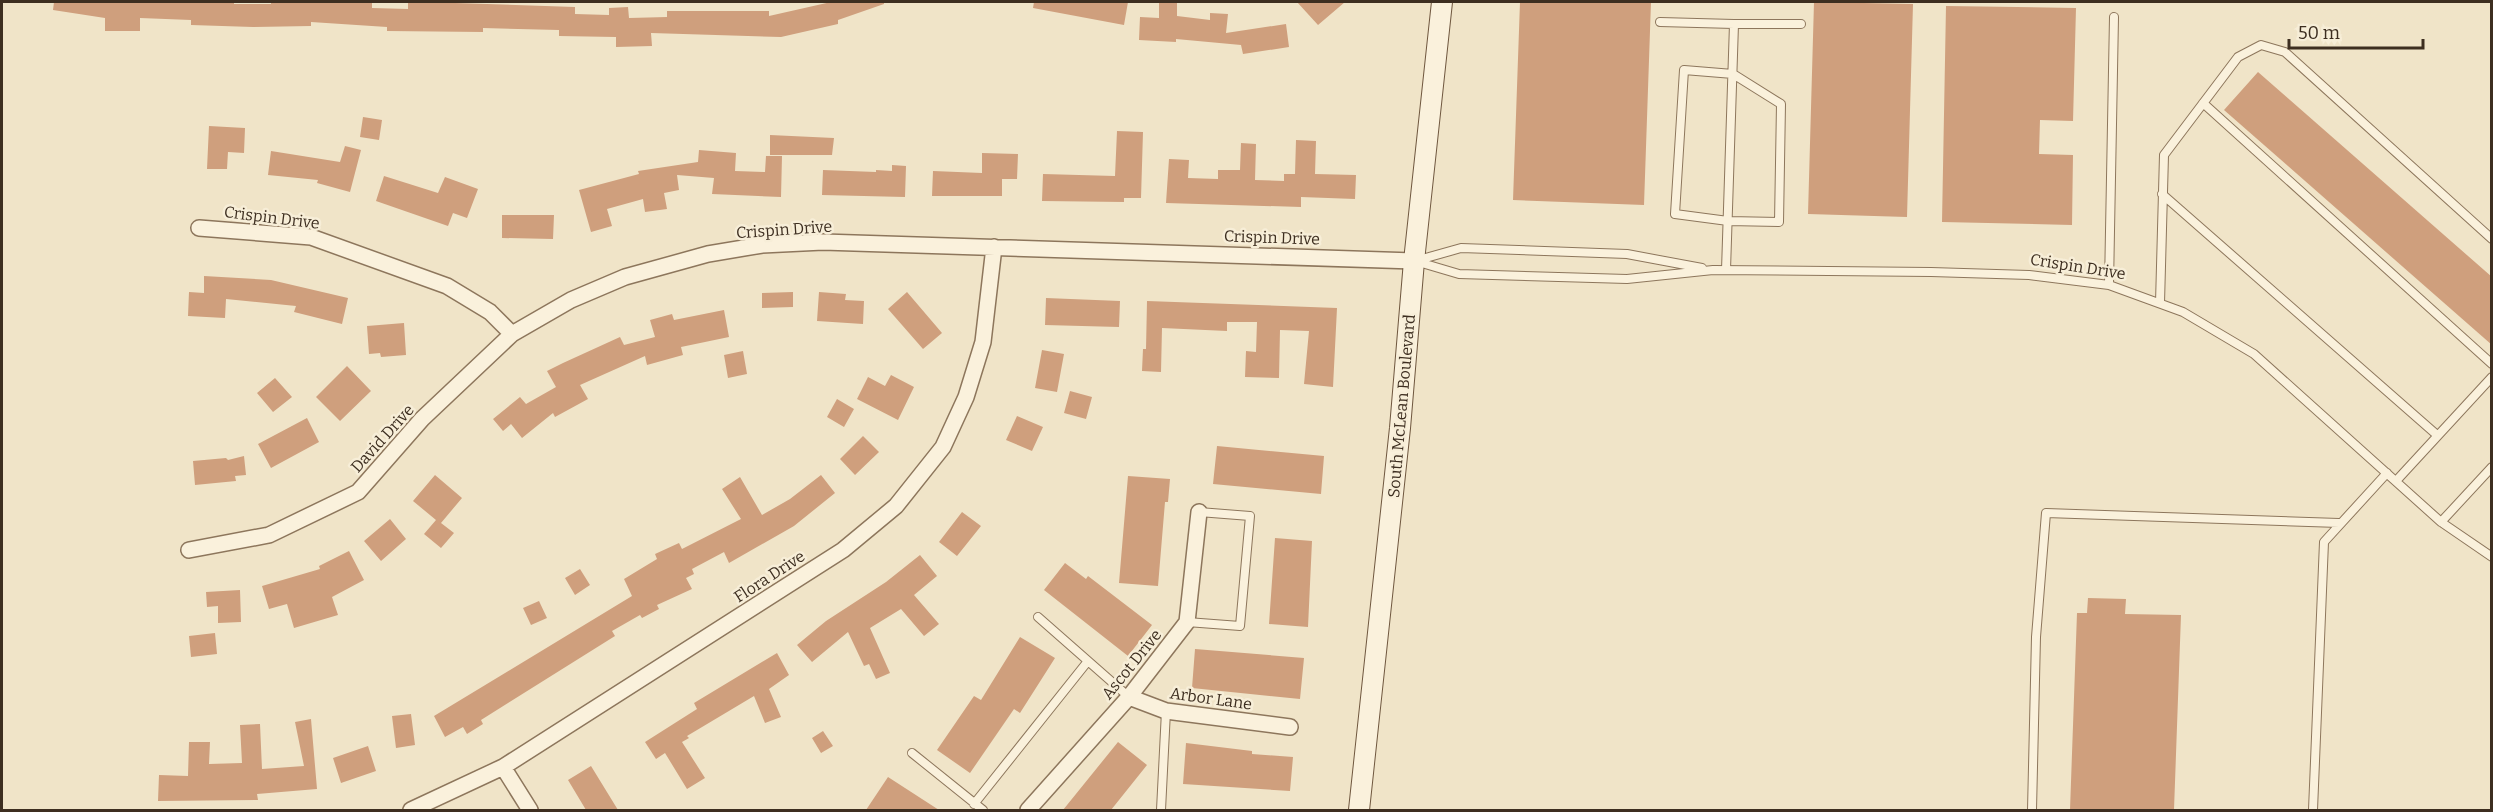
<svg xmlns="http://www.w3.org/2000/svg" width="2493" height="812" font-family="Bitter,serif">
<rect width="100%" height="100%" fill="#f0e4c8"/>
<!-- building -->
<path fill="#cf9f7d" d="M54,2H234V4H271V2H355L372,3V8L408,9V2H424L575,7V14L609,15V8L628,7L629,18L667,17V11H769V16L831,2H884V4L838,20V24L781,37L651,33L652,46L616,47V37L559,36V30L483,28V32L387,31V27L311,22V26L253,27L191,25V20L140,18V31H105V18L53,10Z
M1034,2H1128L1124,25L1033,8Z
M1159,2H1177V16L1210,20V13L1228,14L1226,33L1286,24L1289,47L1243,54L1241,45L1176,39V42L1139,40L1140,17L1159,18Z
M1297,2H1345L1318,25Z
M1520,2H1651L1644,205L1513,200Z
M1814,2L1913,4L1907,217L1808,214Z
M1946,6L2076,8L2073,121L2040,120L2039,154L2073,155L2072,225L1942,222Z
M2258,72L2492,277V345L2224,110Z
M363,117L382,120L379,140L360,137Z
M209,126L245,128L244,153L228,152L227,169H207Z
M1117,131L1143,132L1141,198H1124V202L1042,201L1043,174L1115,176Z
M770,135L834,138L832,155H770Z
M1296,140L1316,141L1315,174L1356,175L1355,199L1301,197V207L1166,203L1169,159L1189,160L1188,178L1218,179V170H1240L1241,143L1256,144L1255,180L1284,181V174H1295Z
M345,146L361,150L350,192L317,183L318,180L268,175L271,151L340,162Z
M699,150L736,153L735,171L765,172L766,156H782L781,197L712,194L714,178L677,175L679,190L664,193L667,209L645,212L643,199L607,209L612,226L591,232L579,190L639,174L638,171L698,162Z
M982,153L1018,154L1017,179H1002V196H932L933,171L982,173Z
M892,165L906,166L905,197L822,195L823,170L876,172V170L892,171Z
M384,176L438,193L445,177L478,189L467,218L453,213L448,226L376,201Z
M502,215H554L553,239L502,238Z
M204,276L271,280L348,298L342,324L294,312L296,306L226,299L225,318L188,316L189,292L204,293Z
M793,292V307L762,308V293Z
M819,292L846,294L845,300L864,301L863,324L817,321Z
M907,292L942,333L923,349L888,309Z
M1046,298L1120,301L1119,327L1045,325Z
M1147,301L1337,308L1333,387L1304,384L1309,331L1280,330L1279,378L1245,377L1246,351L1256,352L1257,322H1227V331L1162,328L1161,372L1142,371L1143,349H1146Z
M724,310L729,337L681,347L683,355L647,365L645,356L580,385L588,399L555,417L553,413L522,438L511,424L503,431L493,419L520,397L526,404L556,387L547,371L563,363L620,337L624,345L655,337L650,320L672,314L674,320Z
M404,323L406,355L381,357L380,353L369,354L367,326Z
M1042,350L1064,354L1057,392L1035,388Z
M743,351L747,374L728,378L724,355Z
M347,366L371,391L340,421L316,397Z
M891,375L914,387L898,420L857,399L868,377L885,386Z
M275,378L292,397L273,412L257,393Z
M1070,391L1092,397L1086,419L1064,413Z
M837,399L854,409L844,427L827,417Z
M1017,416L1043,427L1032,451L1006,440Z
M307,418L319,442L271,468L258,444Z
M863,436L879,452L855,475L840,459Z
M1217,446L1324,456L1321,494L1213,484Z
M244,456L246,475L235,476L236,481L195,485L193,461L226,458L228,460Z
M435,475L462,498L441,523L454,533L441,548L424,534L436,520L413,501Z
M821,475L835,493L794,526L729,563L724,552L692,569L694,574L686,578L692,589L657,605L659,609L642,618L640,615L612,631L615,636L481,720L483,724L467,734L463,727L445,737L434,716L632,596L624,579L657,559L655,554L679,543L682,549L741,519L722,489L740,477L762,515L790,499Z
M1128,476L1170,479L1168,502H1165L1158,586L1119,583Z
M962,512L981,526L957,556L939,542Z
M390,519L406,539L381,561L364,541Z
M1275,538L1312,541L1308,627L1269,624Z
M349,551L364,580L332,597L338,615L294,628L287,604L269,609L262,586L320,569L319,566Z
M920,555L937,576L914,595L939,624L924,636L901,609L870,628L890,673L876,679L869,664L864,666L848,632L812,662L797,645L826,621L886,582Z
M1065,563L1086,579L1088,576L1152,625L1128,656L1044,590Z
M580,569L590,585L575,595L565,578Z
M240,590L241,622L218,623V606L207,607L206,592Z
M2088,598L2126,599L2125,614L2181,615L2174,810H2070L2077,613H2087Z
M539,601L547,618L531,625L523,608Z
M215,633L217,654L191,657L189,636Z
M1020,637L1055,658L1020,713L1014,709L970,773L937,750L974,696L981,700Z
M1195,649L1304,658L1300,699L1192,688Z
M777,653L789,675L769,689L781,717L765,723L754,696L687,736L689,738L682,742L705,778L687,789L665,753L656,759L645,742L697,709L694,703Z
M411,714L415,745L396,748L392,716Z
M311,719L317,789L257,794L258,800L158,801L159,775L188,776L189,742H210L209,764L242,763L240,725L260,724L262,769L304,766L295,722Z
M823,731L833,746L821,753L812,738Z
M1118,742L1147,765L1111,810H1063Z
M1186,743L1252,751V754L1293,757L1290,791L1183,784Z
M368,746L376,771L341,783L333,758Z
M591,766L618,810H586L568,780Z
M888,777L939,810H866Z"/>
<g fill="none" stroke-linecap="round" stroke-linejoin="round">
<defs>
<path id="service" d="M1660,22L1734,24
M1684,70L1733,74L1781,104L1779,222L1728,221L1675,214Z
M2203,103L2492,364
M2162,194L2437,435
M1415,261L1459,274L1627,279L1713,270L1931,272L2029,275L2109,285L2183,312L2254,354L2441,522L2492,557
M1415,261L1461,248L1627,254L1702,268
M1726,270L1734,24H1801
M2109,285L2114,17
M2160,303L2164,155L2238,57L2261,45L2285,52L2492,239
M2396,481L2492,377
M2441,522L2492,467
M1038,617L1129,697
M1187,622L1240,626L1250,516L1199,512
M912,753L983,810
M974,804L1088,661
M1161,810L1166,711
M2032,810L2036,637L2046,513L2339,523
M2313,810L2324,542L2387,473"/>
<path id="minor" d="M199,228L311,237L447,286L490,312L512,334
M189,550L269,535L358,492L422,419L512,334L571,300L625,277L708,254L762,245L823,242L1414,261
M1129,697L1166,711L1290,727
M503,767L530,810
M411,810L503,767L843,550L896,506L943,447L966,397L983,342L994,247
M1028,810L1129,697L1187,622L1199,512"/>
<path id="secondary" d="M1359,810L1400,428L1414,261L1442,2"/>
</defs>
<!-- service casing -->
<use href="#service" stroke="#8d765c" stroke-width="10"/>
<!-- minor casing -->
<use href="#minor" stroke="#8d765c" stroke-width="18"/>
<!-- secondary casing -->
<use href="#secondary" stroke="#6f573f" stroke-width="22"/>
<!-- service -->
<use href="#service" stroke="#faf1dc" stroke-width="8"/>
<!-- minor -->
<use href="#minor" stroke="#faf1dc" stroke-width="15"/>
<!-- secondary -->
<use href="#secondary" stroke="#faf1dc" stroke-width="20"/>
</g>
<g text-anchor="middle" stroke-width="5" stroke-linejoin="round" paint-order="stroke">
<!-- street labels -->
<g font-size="16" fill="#3d2e20" stroke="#f7eed8">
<text transform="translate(272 217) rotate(7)" y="6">Crispin Drive</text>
<text transform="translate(784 229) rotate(-4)" y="6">Crispin Drive</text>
<text transform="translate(1272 237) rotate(2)" y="6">Crispin Drive</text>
<text transform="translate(2078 266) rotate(9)" y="6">Crispin Drive</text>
<text transform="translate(1401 406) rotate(-85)" y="6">South McLean Boulevard</text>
<text transform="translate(382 438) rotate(-48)" y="6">David Drive</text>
<text transform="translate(769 576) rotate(-33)" y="6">Flora Drive</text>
<text transform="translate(1131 664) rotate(-51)" y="6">Ascot Drive</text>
<text transform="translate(1211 698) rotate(8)" y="6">Arbor Lane</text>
</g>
</g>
<!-- border -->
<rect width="2493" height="812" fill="none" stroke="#3d2e20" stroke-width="6"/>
<!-- scale -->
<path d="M2289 39v9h134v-9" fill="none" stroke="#3d2e20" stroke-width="3"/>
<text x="2298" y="39" font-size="18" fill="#3d2e20" stroke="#f7eed8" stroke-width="4.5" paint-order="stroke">50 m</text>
</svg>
